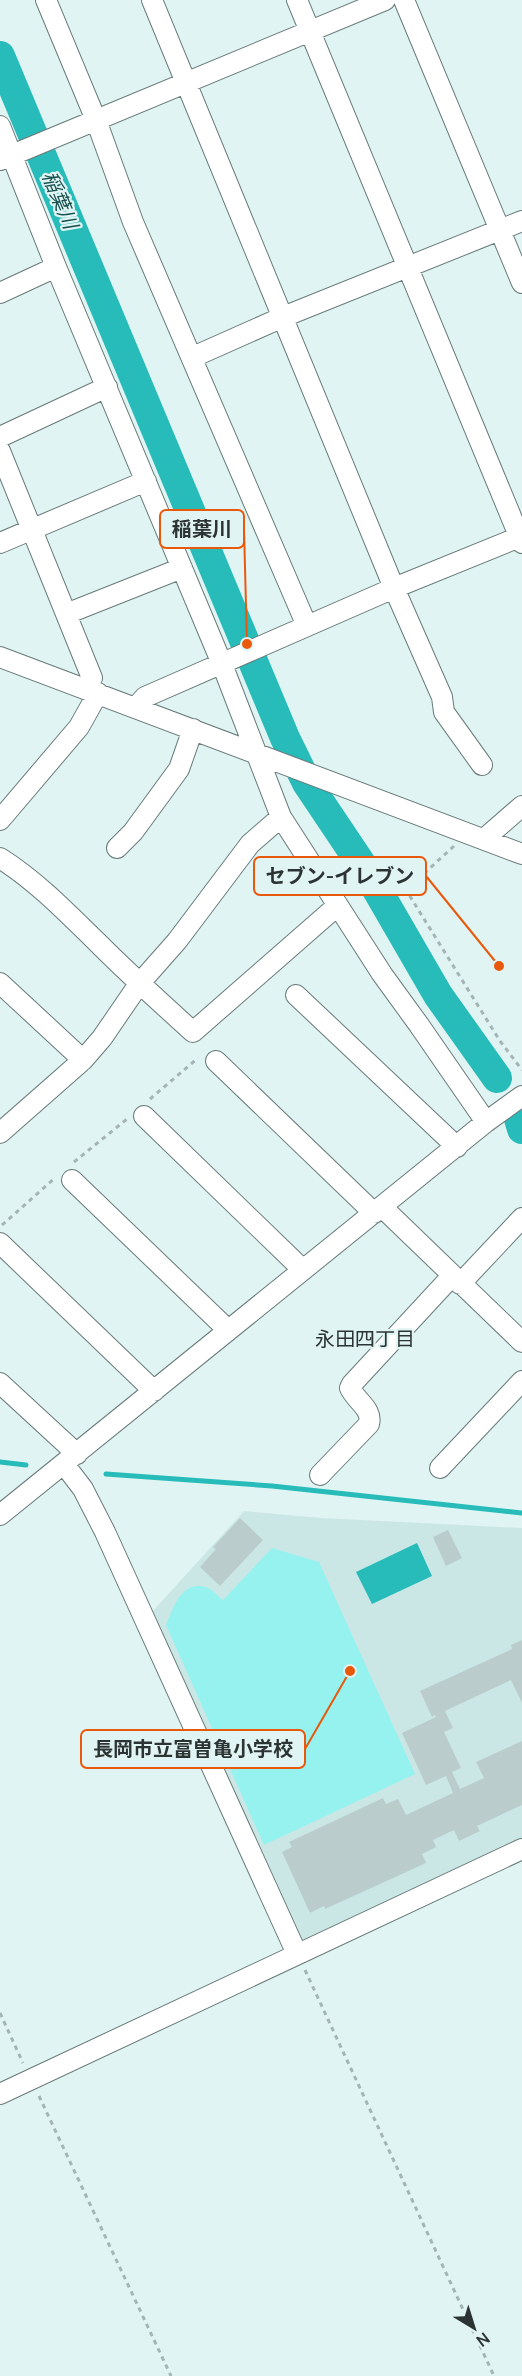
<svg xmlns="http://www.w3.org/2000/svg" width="522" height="2376" font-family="Manrope,'Noto Sans JP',sans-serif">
<rect width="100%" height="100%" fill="#e0f4f3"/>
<!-- built -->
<path fill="#cae7e6" d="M244,1511L321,1518L522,1528V1841L305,1943L301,1941L151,1613Z"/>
<!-- green -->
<path fill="#95f2ef" d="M272,1548L319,1562L415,1774L264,1845L166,1625C173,1608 182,1578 208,1588C213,1590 219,1597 223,1600Z"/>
<!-- water -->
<path fill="#27bcb9" d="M417,1543L432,1576L372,1604L356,1572Z"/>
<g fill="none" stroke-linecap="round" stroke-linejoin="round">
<!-- stream -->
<path stroke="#27bcb9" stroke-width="5" d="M0,1462L26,1465
M106,1474L272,1486L522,1513"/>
<!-- river -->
<path stroke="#27bcb9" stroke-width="30" d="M0,56L285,738L307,783L368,874L438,995L497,1078
M517,1112L522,1129"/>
</g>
<!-- building -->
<path fill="#bacdcc" d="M240,1518L263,1540L220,1586L200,1567L216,1549L213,1547Z
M448,1530L462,1558L446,1566L433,1537Z
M522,1640V1703L511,1680L445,1711L453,1728L444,1732L461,1768L452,1772L460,1789L484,1778L476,1762L522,1741V1805L477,1826L480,1831L459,1841L454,1830L433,1840L436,1847L422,1854L426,1863L325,1909L324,1906L310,1913L282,1852L292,1847L289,1842L383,1798L386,1804L398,1799L406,1815L453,1793L446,1776L426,1785L402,1733L436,1717L435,1715L432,1717L420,1691L512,1649L511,1645Z"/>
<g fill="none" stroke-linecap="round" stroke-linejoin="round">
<defs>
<path id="minor" d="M46,0L96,120L133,222L307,626
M152,0L394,588L442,697L444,712L482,765
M297,0L522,543
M404,0L522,283
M0,126L56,267L222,664L281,817L382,974L419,1025L486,1122
M0,160L385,0
M0,293L56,267
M193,357L283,317L522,221
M0,437L107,387
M0,451L92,678L85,688
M0,543L146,481
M66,614L182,568
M0,657L522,854
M136,707L145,697L394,588L522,536
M0,820L79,727L98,693
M484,839L522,806
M117,848L133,832L179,769L193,729
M0,858C38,882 69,915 101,946C131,976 162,1004 193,1032L337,906
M0,983L83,1060
M296,995L457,1147
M216,1061L374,1213
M144,1116L303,1270
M0,1133L83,1060L102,1038L139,984L177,941L250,844L281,817
M72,1180L228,1330
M382,1207L522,1342
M0,1243L154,1391
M460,1284L522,1218
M0,1383L77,1454
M64,1464L83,1489L105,1532L297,1954
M440,1468L522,1381
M320,1475L369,1424C373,1409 356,1401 350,1388L352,1384L452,1276
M0,1515L486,1122L522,1096
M0,2094L522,1849"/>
</defs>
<!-- minor casing -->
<use href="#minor" stroke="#687a79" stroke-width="22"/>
<!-- path -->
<path stroke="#a5b4b4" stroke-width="3" stroke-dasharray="4.5 4.5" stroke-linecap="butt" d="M454,846L406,890L500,1041L522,1070
M150,1099L198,1058
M74,1162L127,1119
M2,1225L55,1178
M305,1970L494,2376
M0,2013L23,2063
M39,2096L171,2376"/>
<!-- minor -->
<use href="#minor" stroke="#fff" stroke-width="20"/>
</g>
<g text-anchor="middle" stroke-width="4.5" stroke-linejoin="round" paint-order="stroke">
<!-- water labels -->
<g font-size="20" font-style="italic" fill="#15504e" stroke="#e0f4f3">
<text transform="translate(60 200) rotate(67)" y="7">稲葉川</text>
</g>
<!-- neighbourhood labels -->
<g font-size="20" fill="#2c3333" stroke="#e0f4f3">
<text x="365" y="1346">永田四丁目</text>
</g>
</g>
<!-- callouts -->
<path fill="none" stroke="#e8590c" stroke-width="2" d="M247 644L244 529M499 966L426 876M350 1671L305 1749"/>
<g fill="#e8590c" stroke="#e0f4f3" stroke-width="2">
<circle cx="247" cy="644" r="6"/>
<circle cx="499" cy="966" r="6"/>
<circle cx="350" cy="1671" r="6"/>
</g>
<g fill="#e0f4f3" stroke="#e8590c" stroke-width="2">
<rect x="160" y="510" width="84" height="38" rx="6"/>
<rect x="254" y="857" width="172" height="38" rx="6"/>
<rect x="81" y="1730" width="224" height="38" rx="6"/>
</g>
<g font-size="20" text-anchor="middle" font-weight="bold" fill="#2c3333">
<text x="202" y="536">稲葉川</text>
<text x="340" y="883">セブン-イレブン</text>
<text x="193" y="1756">長岡市立富曽亀小学校</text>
</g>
<!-- north arrow -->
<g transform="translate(474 2328) rotate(142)" stroke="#e0f4f3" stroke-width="4.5" paint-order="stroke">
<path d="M0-4.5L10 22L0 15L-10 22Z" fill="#2c3333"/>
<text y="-9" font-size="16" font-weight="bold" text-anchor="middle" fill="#2c3333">N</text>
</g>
</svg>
